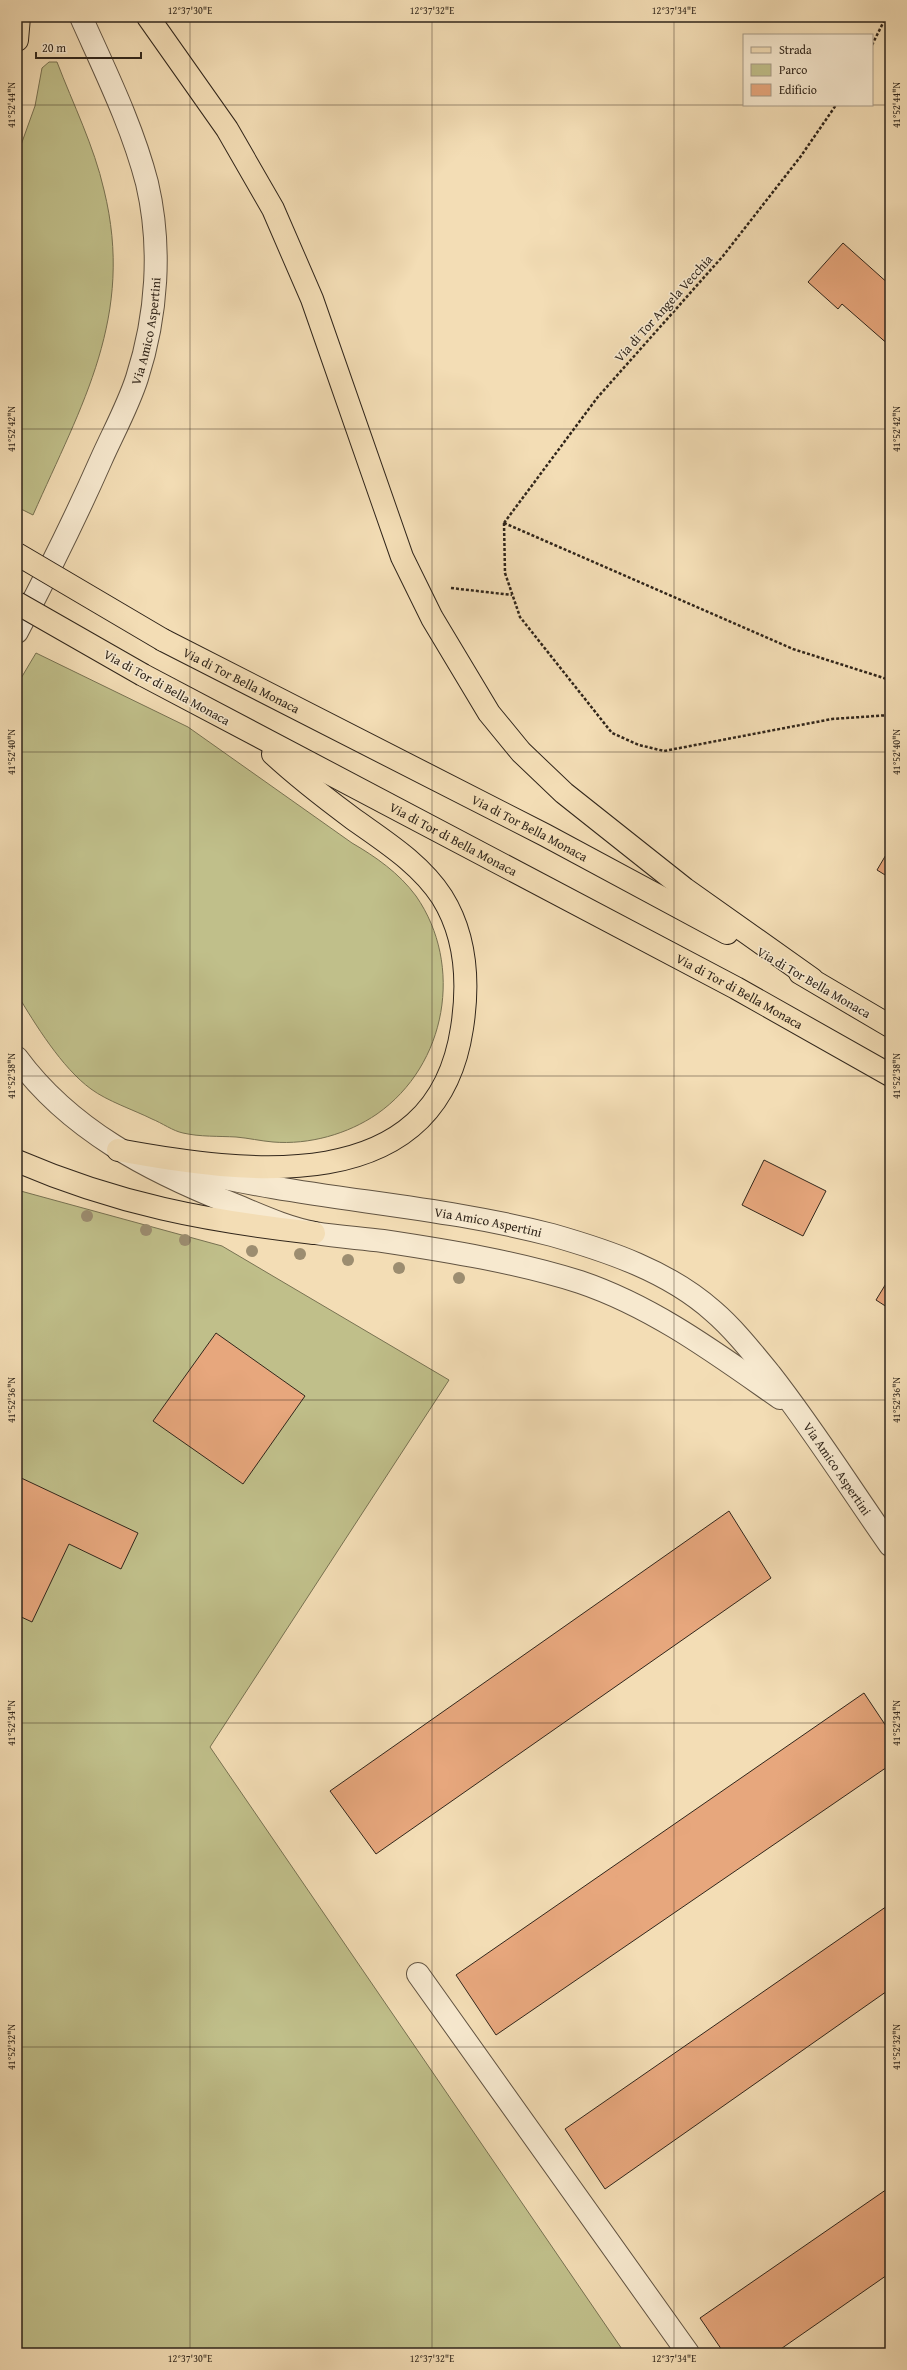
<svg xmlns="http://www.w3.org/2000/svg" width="907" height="2370" font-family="'Gentium Book Plus',serif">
<rect width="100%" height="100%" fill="#f3ddb5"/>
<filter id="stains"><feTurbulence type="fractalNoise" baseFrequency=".005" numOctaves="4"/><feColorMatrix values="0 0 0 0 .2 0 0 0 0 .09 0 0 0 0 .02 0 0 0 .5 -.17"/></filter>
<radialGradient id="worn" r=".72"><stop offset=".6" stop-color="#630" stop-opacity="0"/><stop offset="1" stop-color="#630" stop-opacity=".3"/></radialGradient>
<!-- green -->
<path fill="#c0bf8a" stroke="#787252" d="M49,62H57C73,104 94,146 104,190C135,316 82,404 33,515L17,507V156L35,106L42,68Z
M36,653L188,727L352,843C376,857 399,873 416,896C464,965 447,1065 377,1114C348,1134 309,1145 273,1142C261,1141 248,1138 236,1137C219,1136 200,1137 183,1133C173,1131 162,1123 152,1119C134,1110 107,1101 91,1089C62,1068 35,1024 17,994V685Z
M17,1190L222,1246L449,1380L210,1747L624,2352L622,2353H17Z"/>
<!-- building -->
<path fill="#e7a77d" stroke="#31261b" d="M843,243L890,285V346L842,304L838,309L808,282Z
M890,848V878L877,870Z
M764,1160L826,1191L803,1236L742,1205Z
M890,1277V1309L876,1300Z
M216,1333L305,1396L243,1484L153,1421Z
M17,1476L138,1533L121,1569L69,1544L32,1622L17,1615Z
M729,1511L771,1578L376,1854L330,1791Z
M864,1693L890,1732V1765L496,2035L456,1975Z
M890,1904V1989L605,2189L565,2129Z
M890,2187V2273L775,2353H724L700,2318Z"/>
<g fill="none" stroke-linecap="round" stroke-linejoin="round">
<defs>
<g id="minor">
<path id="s1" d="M17,632C47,575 75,519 101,460C113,433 128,406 137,378C157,316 162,247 147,183C132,125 105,71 81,17"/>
<path d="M17,1058C70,1130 150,1171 230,1203C257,1214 286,1228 315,1233C338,1237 361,1238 383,1241C449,1251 517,1262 580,1282C654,1307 717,1354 780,1398"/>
<path id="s2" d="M182,1168C304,1200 430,1203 552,1235C608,1251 668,1271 713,1311C734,1329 752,1352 770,1374C813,1429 850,1488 890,1545"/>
<path d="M418,1974L688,2353"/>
</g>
<g id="major">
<path d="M148,17L227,129L273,209L312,299L402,557L432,618L489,713L521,752L564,793L685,889L812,979"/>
<path d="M17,40L19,17"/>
<path id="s3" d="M163,640L545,835L727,933"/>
<path id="s4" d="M143,675L736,988L890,1075"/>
<path d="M800,973L890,1026"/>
<path d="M118,1150C243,1173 436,1201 462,1028C469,983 467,937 442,897C420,863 384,841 352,818C325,798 298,777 273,754"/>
<path d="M17,1161C117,1204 206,1221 314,1233"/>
</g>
</defs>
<!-- minor casing -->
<use href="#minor" stroke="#625442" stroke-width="24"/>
<!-- major casing -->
<use href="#major" stroke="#31261b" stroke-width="24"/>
<!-- path -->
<path stroke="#31261b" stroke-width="2.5" stroke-dasharray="3 2" stroke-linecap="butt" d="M872,45L886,17
M504,523L597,398L723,256L801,156L836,105
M504,523L505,573L520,617L612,733L639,745L664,751L832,719L890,715
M504,523L793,649L890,680
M451,588L512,595"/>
<!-- minor -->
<use href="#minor" stroke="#f7e9cf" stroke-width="22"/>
<!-- major -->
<use href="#major" stroke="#f3ddb5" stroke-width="22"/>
<defs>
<path id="major-bridge" d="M17,554L163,640
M17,603L143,675"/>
</defs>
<!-- major-bridge casing -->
<use href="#major-bridge" stroke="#31261b" stroke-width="24" stroke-linecap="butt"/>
<!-- major-bridge -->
<use href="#major-bridge" stroke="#f3ddb5" stroke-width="22"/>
</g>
<!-- trees -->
<g fill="#9c8d70">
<circle cx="87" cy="1216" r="6"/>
<circle cx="146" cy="1230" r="6"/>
<circle cx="185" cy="1240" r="6"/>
<circle cx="252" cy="1251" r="6"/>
<circle cx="300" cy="1254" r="6"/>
<circle cx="348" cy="1260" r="6"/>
<circle cx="399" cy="1268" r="6"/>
<circle cx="459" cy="1278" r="6"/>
</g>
<!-- ticks -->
<path fill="none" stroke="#31261b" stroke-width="1" stroke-opacity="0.45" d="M190,17V2353M432,17V2353M674,17V2353M17,105H890M17,429H890M17,752H890M17,1076H890M17,1400H890M17,1723H890M17,2047H890"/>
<g text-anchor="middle" stroke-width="3" stroke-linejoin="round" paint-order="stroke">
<!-- street labels -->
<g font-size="13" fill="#31261b" stroke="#f7e9cf">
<text transform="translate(663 308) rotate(-48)" y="5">Via di Tor Angela Vecchia</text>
<text dy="5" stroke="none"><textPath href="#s1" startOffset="329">Via Amico Aspertini</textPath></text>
<text dy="5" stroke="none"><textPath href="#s3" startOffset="88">Via di Tor Bella Monaca</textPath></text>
<text transform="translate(167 687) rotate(29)" y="5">Via di Tor di Bella Monaca</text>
<text dy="5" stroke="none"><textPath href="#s3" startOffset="412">Via di Tor Bella Monaca</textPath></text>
<text dy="5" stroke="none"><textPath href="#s4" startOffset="351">Via di Tor di Bella Monaca</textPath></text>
<text transform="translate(814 982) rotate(30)" y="5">Via di Tor Bella Monaca</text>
<text dy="5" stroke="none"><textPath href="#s4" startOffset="675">Via di Tor di Bella Monaca</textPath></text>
<text dy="5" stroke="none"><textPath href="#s2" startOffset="311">Via Amico Aspertini</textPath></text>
<text dy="5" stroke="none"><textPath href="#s2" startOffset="757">Via Amico Aspertini</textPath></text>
</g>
</g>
<!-- margin -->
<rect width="907" height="2370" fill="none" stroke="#f3ddb5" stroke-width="44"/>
<!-- legend -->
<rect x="743" y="34" width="130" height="72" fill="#f7e9cf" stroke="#a89b87"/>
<rect x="751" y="47" width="20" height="6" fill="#f3ddb5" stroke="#a89b87"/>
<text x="779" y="54" font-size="12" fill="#31261b">Strada</text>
<rect x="751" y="64" width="20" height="12" fill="#c0bf8a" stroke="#a89b87"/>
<text x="779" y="74" font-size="12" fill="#31261b">Parco</text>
<rect x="751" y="84" width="20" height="12" fill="#e7a77d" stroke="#a89b87"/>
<text x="779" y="94" font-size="12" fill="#31261b">Edificio</text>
<!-- scale -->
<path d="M36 52v6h105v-6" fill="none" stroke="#31261b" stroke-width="2"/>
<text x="42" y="52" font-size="12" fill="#31261b" stroke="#f7e9cf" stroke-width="3" paint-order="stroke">20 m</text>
<rect x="22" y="22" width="863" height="2326" fill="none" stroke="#31261b" stroke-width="1.5"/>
<g font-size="10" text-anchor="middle" fill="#31261b">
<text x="190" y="14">12°37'30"E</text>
<text x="432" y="14">12°37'32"E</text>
<text x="674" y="14">12°37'34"E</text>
<text transform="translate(11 105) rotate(-90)" y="4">41°52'44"N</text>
<text transform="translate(896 105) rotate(-90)" y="4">41°52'44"N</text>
<text transform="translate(11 429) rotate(-90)" y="4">41°52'42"N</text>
<text transform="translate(896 429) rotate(-90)" y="4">41°52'42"N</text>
<text transform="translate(11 752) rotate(-90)" y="4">41°52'40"N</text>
<text transform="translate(896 752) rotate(-90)" y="4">41°52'40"N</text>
<text transform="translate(11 1076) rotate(-90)" y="4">41°52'38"N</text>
<text transform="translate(896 1076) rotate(-90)" y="4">41°52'38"N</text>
<text transform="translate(11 1400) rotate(-90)" y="4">41°52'36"N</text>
<text transform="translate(896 1400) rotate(-90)" y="4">41°52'36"N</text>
<text transform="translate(11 1723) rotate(-90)" y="4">41°52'34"N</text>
<text transform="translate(896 1723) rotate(-90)" y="4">41°52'34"N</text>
<text transform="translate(11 2047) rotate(-90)" y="4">41°52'32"N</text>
<text transform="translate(896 2047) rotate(-90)" y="4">41°52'32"N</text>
<text x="190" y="2362">12°37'30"E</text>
<text x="432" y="2362">12°37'32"E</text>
<text x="674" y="2362">12°37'34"E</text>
</g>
<rect width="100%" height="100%" filter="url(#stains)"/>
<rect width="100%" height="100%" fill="url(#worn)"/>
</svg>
